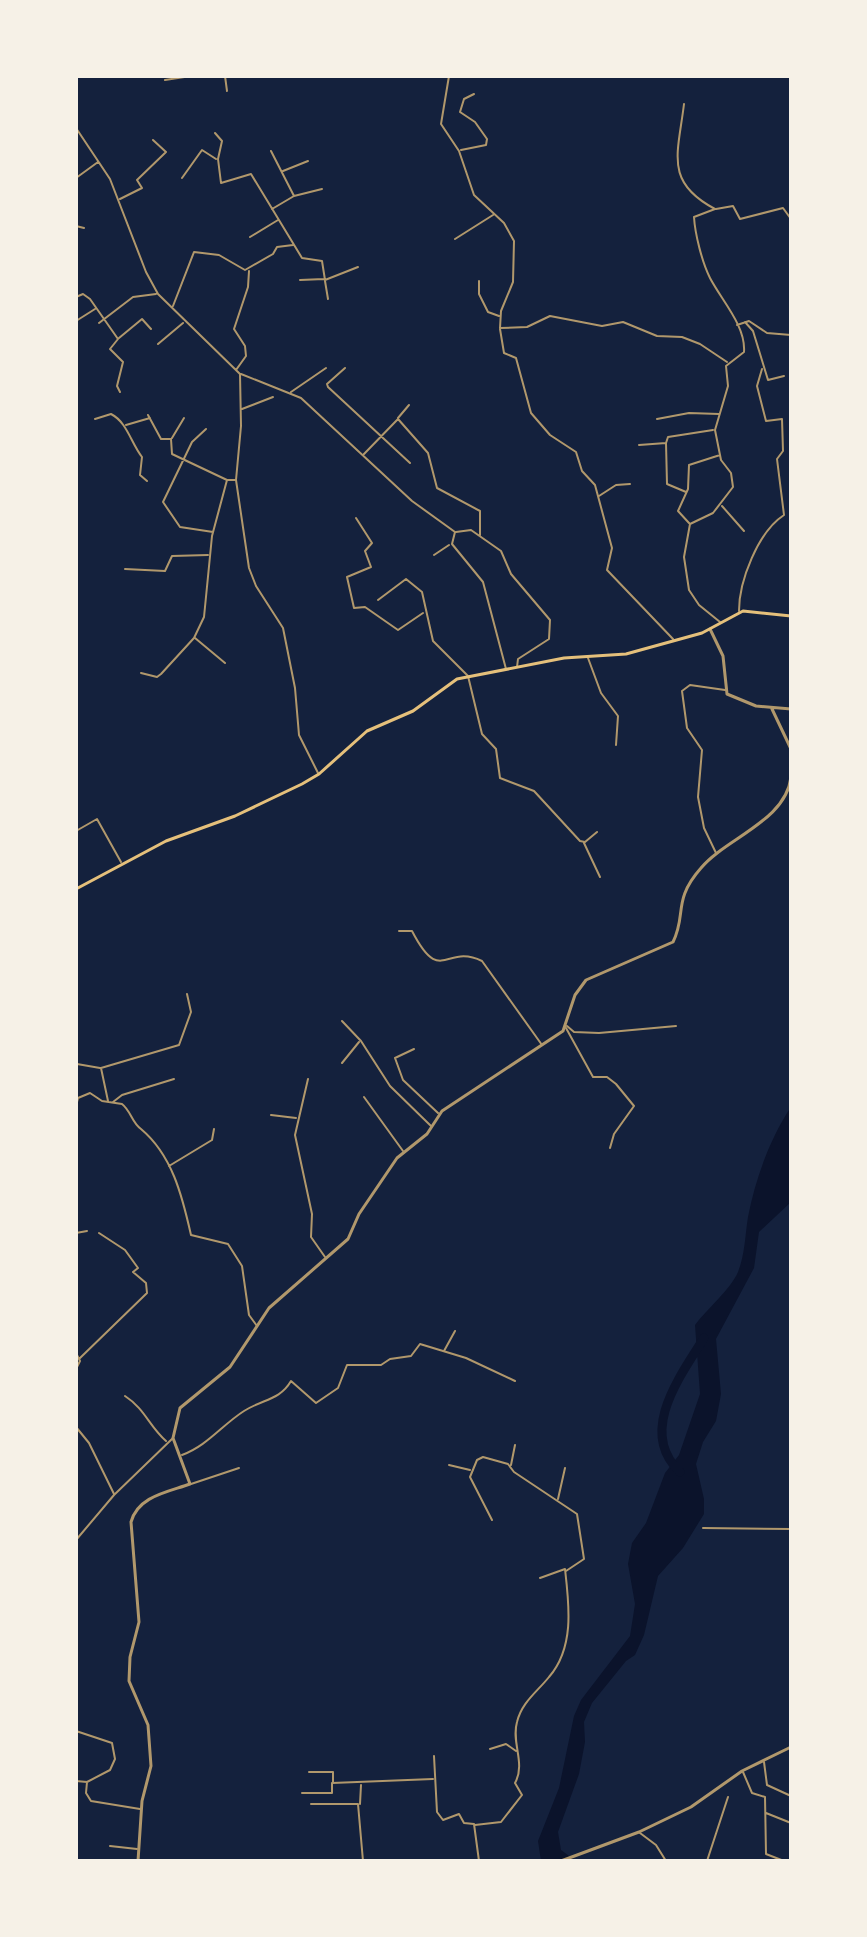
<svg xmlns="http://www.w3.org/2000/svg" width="867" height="1937" font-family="'Varela Round',sans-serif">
<rect width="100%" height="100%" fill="#14213d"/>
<!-- water -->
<path fill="#0b132b" d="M791,1107V1202L759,1232L754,1268L716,1339L721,1394L716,1421L703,1442L696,1464L704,1499V1514L683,1548L658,1576L644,1635L635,1655L626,1661L592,1703L584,1722L585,1742L579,1774L558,1832L561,1850L576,1861H541L538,1841L559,1788L574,1716L581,1700L630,1636L635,1604L628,1564L632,1543L646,1523L665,1473L679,1455L700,1394L695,1325C707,1309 730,1290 738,1272C745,1254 745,1236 748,1217C755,1180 770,1138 791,1107Z"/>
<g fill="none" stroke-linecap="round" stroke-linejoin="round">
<!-- river -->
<path stroke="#0b132b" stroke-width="9" d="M680,1472C637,1432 681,1375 704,1338"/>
<!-- minor -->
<path stroke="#b1986c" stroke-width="2" d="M225,76L227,91
M449,76L441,124L459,151L474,195L504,223L514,241L513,282L501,311L500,328L527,327L550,316L602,326L623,322L657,336L682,337L700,344L727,362
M165,80L191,76
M684,104C678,154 664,182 715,209L694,217C695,234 702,262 710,278C722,301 746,326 744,352L726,366L728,386L715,430L721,460L731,473L733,487L713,513L690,524L684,557L689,590L699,605L720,622
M76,128L110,179L146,272L158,294L240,374L241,426L236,480L249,568L256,586L283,628L295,688L299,735L318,773
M215,133L222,141L218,159L221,183L251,174L302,258L322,261L325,280L358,267
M461,150L486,145L487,139L475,122L460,112L464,99L474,94
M271,151L294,196
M283,171L308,161
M76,178L98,162
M182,178L202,150L216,159
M120,199L142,188L137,180L166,152L153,140
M272,209L294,196L322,189
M716,209L733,206L740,219L783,208L791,219
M76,226L84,228
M250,237L278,220
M455,239L493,215
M300,280L324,279
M325,281L328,299
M479,281V294L488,312L499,316
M76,297L83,294L90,299L118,339L110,349L123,362L117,386L120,392
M173,306L194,252L219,255L245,270L273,254L277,247L293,245
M76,321L95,309
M745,322L753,331L768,380L784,376
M99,323L133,297L156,294
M737,325L749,321L767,333L791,335
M500,329L504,353L516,358L531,413L550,435L576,452L582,471L595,485L612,548L607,570L673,639
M119,338L142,319L151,329
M158,344L183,323
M345,368L327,384L328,387L410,463
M236,370L246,356L245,346L234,329L248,287L249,271
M241,374L301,398L412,501L455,532L452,544L483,582L506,669
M291,392L326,368
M242,409L273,397
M148,415L161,439H171L172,454L227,480H235
M398,418L409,405
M95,419L111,414C127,422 131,443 142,457L140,475L147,481
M657,419L689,413L719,414
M126,425L150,418
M206,429L192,442L163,502L180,527L213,532
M172,438L184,418
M666,443L667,484L686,492
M639,445L666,443L668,437L713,430
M364,454L398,419L428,453L437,488L480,511V535
M599,496L616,485L630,484
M722,506L744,531
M356,518L372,543L365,551L371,567L347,577L354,608L365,607L398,630L423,613
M689,523L678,511L688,489L689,465L720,455
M456,532L471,530L501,551L511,574L550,620L549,639L518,659L517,667
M434,555L449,545
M125,569L165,571L172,556L208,555
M378,600L406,579L422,592L433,641L468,676L482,734L496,749L500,778L534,791L580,841L585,842L597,832
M739,611C739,581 758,532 784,515L777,459L783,451L782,419L766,421L757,386L762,369
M195,638L225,663
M588,658L601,693L618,716L616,745
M141,673L157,677L161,674L194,638L204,617L212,536L227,480
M76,831L97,819L121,862
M584,843L600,877
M716,853L704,828L698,797L702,750L687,728L682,691L690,685L725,690
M399,931H412C441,987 445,943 482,961L542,1045
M342,1021L361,1041L390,1086L431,1126
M567,1026L574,1032L599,1033L676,1026
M566,1028L593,1077H607L616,1084L634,1106L614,1134L610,1148
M414,1049L395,1058L403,1080L438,1113
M342,1063L359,1042
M77,1064L100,1068
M308,1079L295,1135L312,1214L311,1237L325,1257
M364,1097L403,1151
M108,1101L101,1068L179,1045L191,1012L187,994
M113,1102L122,1095L174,1079
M76,1106L78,1098L90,1093L102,1101L122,1104C131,1111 132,1123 141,1129C172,1155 182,1195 191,1235L228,1244L242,1266L249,1315L257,1326
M271,1115L296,1118
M169,1166L212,1140L214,1129
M76,1233L87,1231
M444,1351L455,1331
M76,1353L80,1361L76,1369
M79,1359L147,1293L146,1283L133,1272L138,1268L125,1250L99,1233
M125,1396C145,1409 149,1426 166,1441
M76,1427L89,1443L114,1494
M182,1455C207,1446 222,1425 244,1411C263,1399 280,1400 291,1381L316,1403L338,1388L347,1365H381L390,1359L411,1356L420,1344L466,1358L515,1381
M449,1465L470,1470
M511,1465L515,1445
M191,1484L239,1468
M558,1499L565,1468
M492,1520L470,1477L477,1460L483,1457L508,1464L514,1472L577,1514L584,1559L566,1571
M703,1528L791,1529
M76,1540L114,1495L173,1438
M76,1731L112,1743L115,1759L110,1770L87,1782
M490,1749L506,1744L516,1751
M434,1756L437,1812L443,1820L459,1814L464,1823L474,1824L479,1861
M764,1762L767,1785L791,1796
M309,1772H333V1783
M743,1772L752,1793L765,1797L766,1854L784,1861
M76,1781L87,1782L86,1793L91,1801L140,1809
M302,1793H332V1783L433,1779
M311,1804H358L363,1861
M360,1804L361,1785
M766,1813L791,1823
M475,1825L501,1822L522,1795L515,1783C526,1763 511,1743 517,1722C522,1702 537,1692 549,1677C575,1647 569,1604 565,1569L540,1578
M640,1833L656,1845L666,1861
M110,1846L137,1849
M707,1861L728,1797"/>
<!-- tertiary -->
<path stroke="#b1986c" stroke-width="3" d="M710,629L723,656L727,694L756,706L791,709
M772,709L791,749
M138,1861L142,1801L151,1766L148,1725L129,1681L130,1657L139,1622L131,1522C138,1496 168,1492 190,1484L173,1438L180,1408L230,1367L269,1308L348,1239L359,1214L397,1158L427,1134L442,1111L563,1031L575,995L586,980L673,942C687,914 672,901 701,868C726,838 786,821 791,777
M561,1861L639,1832L691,1807L742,1771L791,1747"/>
<!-- primary -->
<path stroke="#e5c07b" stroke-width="3" d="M76,889L166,841L235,816L302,784L319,774L367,731L413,711L457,679L564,658L626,654L702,633L743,611L791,616"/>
</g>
<!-- border -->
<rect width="867" height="1937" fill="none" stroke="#f6f1e7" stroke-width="156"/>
</svg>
